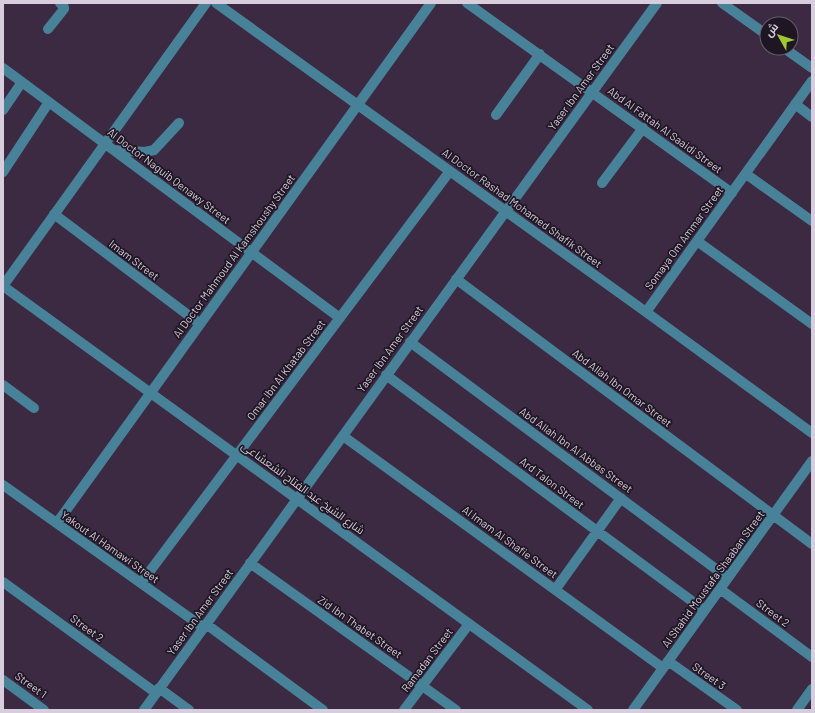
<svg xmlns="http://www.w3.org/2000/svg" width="815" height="713" font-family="Barlow,Cairo,sans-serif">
<rect width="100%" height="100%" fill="#3c2a43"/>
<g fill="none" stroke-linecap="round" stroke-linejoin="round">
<!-- minor -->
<path stroke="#488298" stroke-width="10" d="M216,3L646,312L812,433
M467,3L732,193
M722,3L767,35
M48,29L64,9V7L60,3
M784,48L812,68
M3,68L340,318
M795,104L812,117
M3,110L22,82
M496,115L540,54
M114,150L145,152L154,150L179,123
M3,172L49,102
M746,174L812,221
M602,183L643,128
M54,214L200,324
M697,241L812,324
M456,279L812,544
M3,286L588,710
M3,286L206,3
M646,312L812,81
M410,342L728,578
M386,375L704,610
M3,385L34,408
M343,436L663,668
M3,485L204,628
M57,523L431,3
M250,563L456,710
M3,582L156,693
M141,583L450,171
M720,589L812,657
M555,590L621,498
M206,624L323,710
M668,661L737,710
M3,680L44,710
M159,688L189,710
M144,710L657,3
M404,710L469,624
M633,710L812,461
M797,710L812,689"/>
</g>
<g text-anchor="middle" stroke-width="3.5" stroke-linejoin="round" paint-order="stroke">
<!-- street labels -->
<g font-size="11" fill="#d8cddd" stroke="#1e1622">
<text transform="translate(581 87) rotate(-54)" y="4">Yaser Ibn Amer Street</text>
<text transform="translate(665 130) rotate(36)" y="4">Abd Al Fattah Al Saaidi Street</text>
<text transform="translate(169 176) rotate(37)" y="4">Al Doctor Naguib Qenawy Street</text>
<text transform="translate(522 208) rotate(36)" y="4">Al Doctor Rashad Mohamed Shafik Street</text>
<text transform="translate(684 238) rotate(-54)" y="4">Somaya Om Ammar Street</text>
<text transform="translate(234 256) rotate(-54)" y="4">Al Doctor Mahmoud Al Kamshoushy Street</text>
<text transform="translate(134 260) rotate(37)" y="4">Imam Street</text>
<text transform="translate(390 349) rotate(-54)" y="4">Yaser Ibn Amer Street</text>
<text transform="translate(286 370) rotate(-53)" y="4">Omar Ibn Al Khatab Street</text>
<text transform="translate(622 388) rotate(37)" y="4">Abd Allah Ibn Omar Street</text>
<text transform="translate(576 450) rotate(36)" y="4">Abd Allah Ibn Al Abbas Street</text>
<text transform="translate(552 483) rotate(37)" y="4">Ard Talon Street</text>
<text transform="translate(303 488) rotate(36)" y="4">شارع الشيخ عبد الفتاح الشعشاعى</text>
<text transform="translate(510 542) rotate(36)" y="4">Al Imam Al Shafie Street</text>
<text transform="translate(110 547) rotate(35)" y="4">Yakout Al Hamawi Street</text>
<text transform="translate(713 579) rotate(-54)" y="4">Al Shahid Moustafa Shaaban Street</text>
<text transform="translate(200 612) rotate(-54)" y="4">Yaser Ibn Amer Street</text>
<text transform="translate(773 613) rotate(37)" y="4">Street 2</text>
<text transform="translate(360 627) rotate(35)" y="4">Zid Ibn Thabet Street</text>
<text transform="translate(87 628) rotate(36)" y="4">Street 2</text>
<text transform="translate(427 660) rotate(-53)" y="4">Ramadan Street</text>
<text transform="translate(709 676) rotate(35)" y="4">Street 3</text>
<text transform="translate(31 685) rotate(36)" y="4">Street 1</text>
</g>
</g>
<!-- border -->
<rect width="815" height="713" fill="none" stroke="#d8cddd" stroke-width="8"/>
<!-- north arrow -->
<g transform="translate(779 36) rotate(309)"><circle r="19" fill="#1e1622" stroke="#685f6d"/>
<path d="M0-3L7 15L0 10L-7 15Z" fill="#9dca30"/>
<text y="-6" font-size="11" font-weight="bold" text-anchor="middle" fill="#d8cddd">ش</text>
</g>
</svg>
